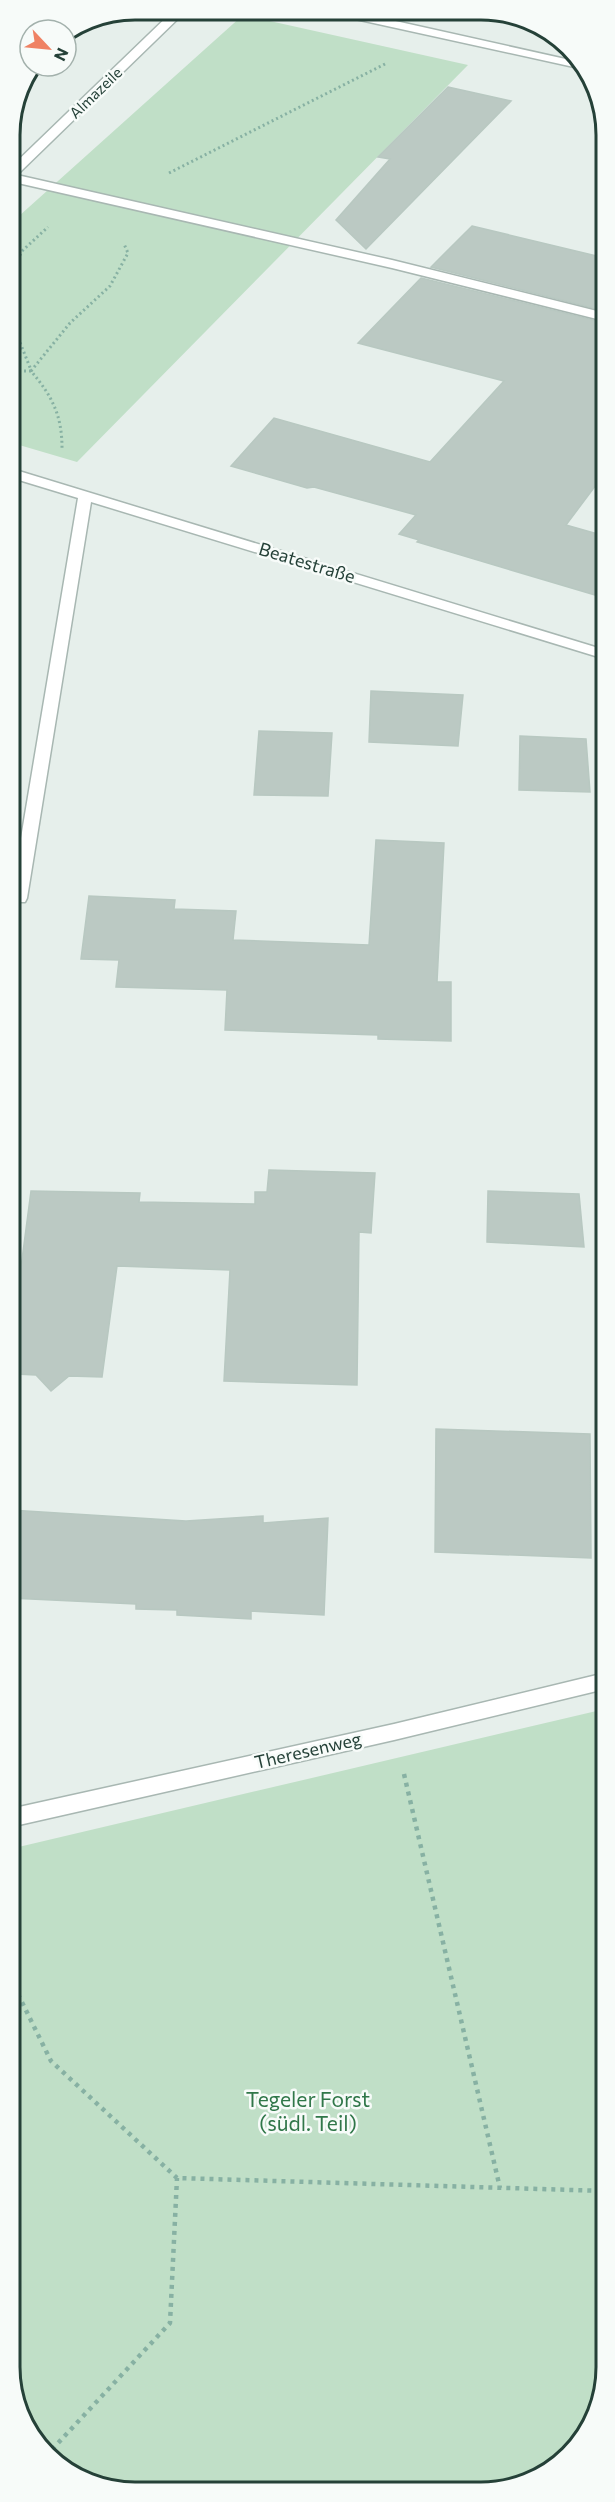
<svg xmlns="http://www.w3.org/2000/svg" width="615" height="2502" font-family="Commissioner,sans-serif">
<rect width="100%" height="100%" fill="#e6efeb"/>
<!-- green -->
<path fill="#c0dfc7" d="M243,15L468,65L77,462L9,442V225Z
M605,1709L606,2375L575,2450L536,2480L497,2492L110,2491L46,2456L10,2384V1849Z"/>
<!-- building -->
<path fill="#bbc9c3" stroke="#b8c8c1" stroke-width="1.5" d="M448,87L511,101L366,249L336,220L390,159L378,157Z
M472,226L605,258V311L431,267Z
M421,278L605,323V473L566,525L605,536V598L417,542L419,540L399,534L416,515L314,487L307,488L231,466L274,418L430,462L504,381L358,343Z
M371,691L463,695L458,746L369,742Z
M259,731L332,733L328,796L254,795Z
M520,736L586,739L590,792L519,790Z
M376,840L444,843L437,982H451V1041L378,1039V1035L225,1030L227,990L116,987L119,960L81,959L89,896L175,900L174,909L236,911L233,940L369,945Z
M269,1170L375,1173L371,1233L359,1232L357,1385L224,1381L230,1270L117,1266L102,1377L69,1376L51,1391L36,1375L16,1374L20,1352L10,1351L31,1191L140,1193L139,1202L255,1204V1192H267Z
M488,1191L579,1194L584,1247L487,1242Z
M436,1429L590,1434L591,1558L435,1552Z
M10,1510L186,1521L263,1516V1523L328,1518L324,1615L251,1611V1619L177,1615V1610L136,1609V1604L10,1598Z"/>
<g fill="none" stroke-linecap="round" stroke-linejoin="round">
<defs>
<path id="minor" d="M175,9H188L17,175L392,260L605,313V321L392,268L9,181V169Z
M322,10H346L579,62L583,69L328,13Z
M9,468L605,650V659L91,502L27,898L25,902H13L11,898L78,498L9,477Z
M605,1673V1689L394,1740L10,1827V1809L394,1724Z"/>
</defs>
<!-- minor casing -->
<use href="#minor" stroke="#a8b7b2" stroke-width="3"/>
<!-- path-far1 -->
<path stroke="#87b1a3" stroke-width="3" stroke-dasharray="2 3" stroke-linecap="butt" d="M169,173L387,63
M9,278L22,251L48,227
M9,326L19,340L31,370
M9,371H31C52,396 62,415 62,448
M31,371L70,323L110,286L128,253L124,244"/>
<!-- path -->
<path stroke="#87b1a3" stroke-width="4.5" stroke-dasharray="4 5" stroke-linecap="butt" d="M404,1774L500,2188
M10,1978L51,2061L177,2178L606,2191
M46,2456L170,2323L177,2178"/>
<!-- minor -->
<use href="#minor" fill="#fff" fill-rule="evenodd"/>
</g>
<g text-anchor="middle" stroke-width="5" stroke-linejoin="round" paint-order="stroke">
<!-- far-street labels -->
<g font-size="15" fill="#254138" stroke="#f7fbf9">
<text transform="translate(96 93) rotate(-44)" y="5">Almazeile</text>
</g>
<!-- street labels -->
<g font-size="18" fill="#254138" stroke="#f7fbf9">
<text transform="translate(307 563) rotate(17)" y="6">Beatestraße</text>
<text transform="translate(308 1751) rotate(-13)" y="6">Theresenweg</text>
</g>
<!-- near-park labels -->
<g font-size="21" fill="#307749" stroke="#f7fbf9">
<text x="308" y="2107">Tegeler Forst<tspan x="308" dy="24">(südl. Teil)</tspan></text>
</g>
</g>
<!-- crop -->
<path d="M0 0H615V2502H0ZM135 20H481A115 115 0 0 1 596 135V2367A115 115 0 0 1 481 2482H135A115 115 0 0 1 20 2367V135A115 115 0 0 1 135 20Z" fill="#f7fbf9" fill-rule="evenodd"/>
<path fill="none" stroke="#254138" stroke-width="3" d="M135 20H481A115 115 0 0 1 596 135V2367A115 115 0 0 1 481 2482H135A115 115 0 0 1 20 2367V135A115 115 0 0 1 135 20Z"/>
<!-- north arrow -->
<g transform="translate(48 48) rotate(116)"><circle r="28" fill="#f7fbf9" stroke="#a3b1ac" stroke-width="1.5"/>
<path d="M0-4.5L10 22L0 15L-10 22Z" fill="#ef8264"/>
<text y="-9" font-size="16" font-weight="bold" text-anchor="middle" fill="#254138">N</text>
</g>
</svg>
